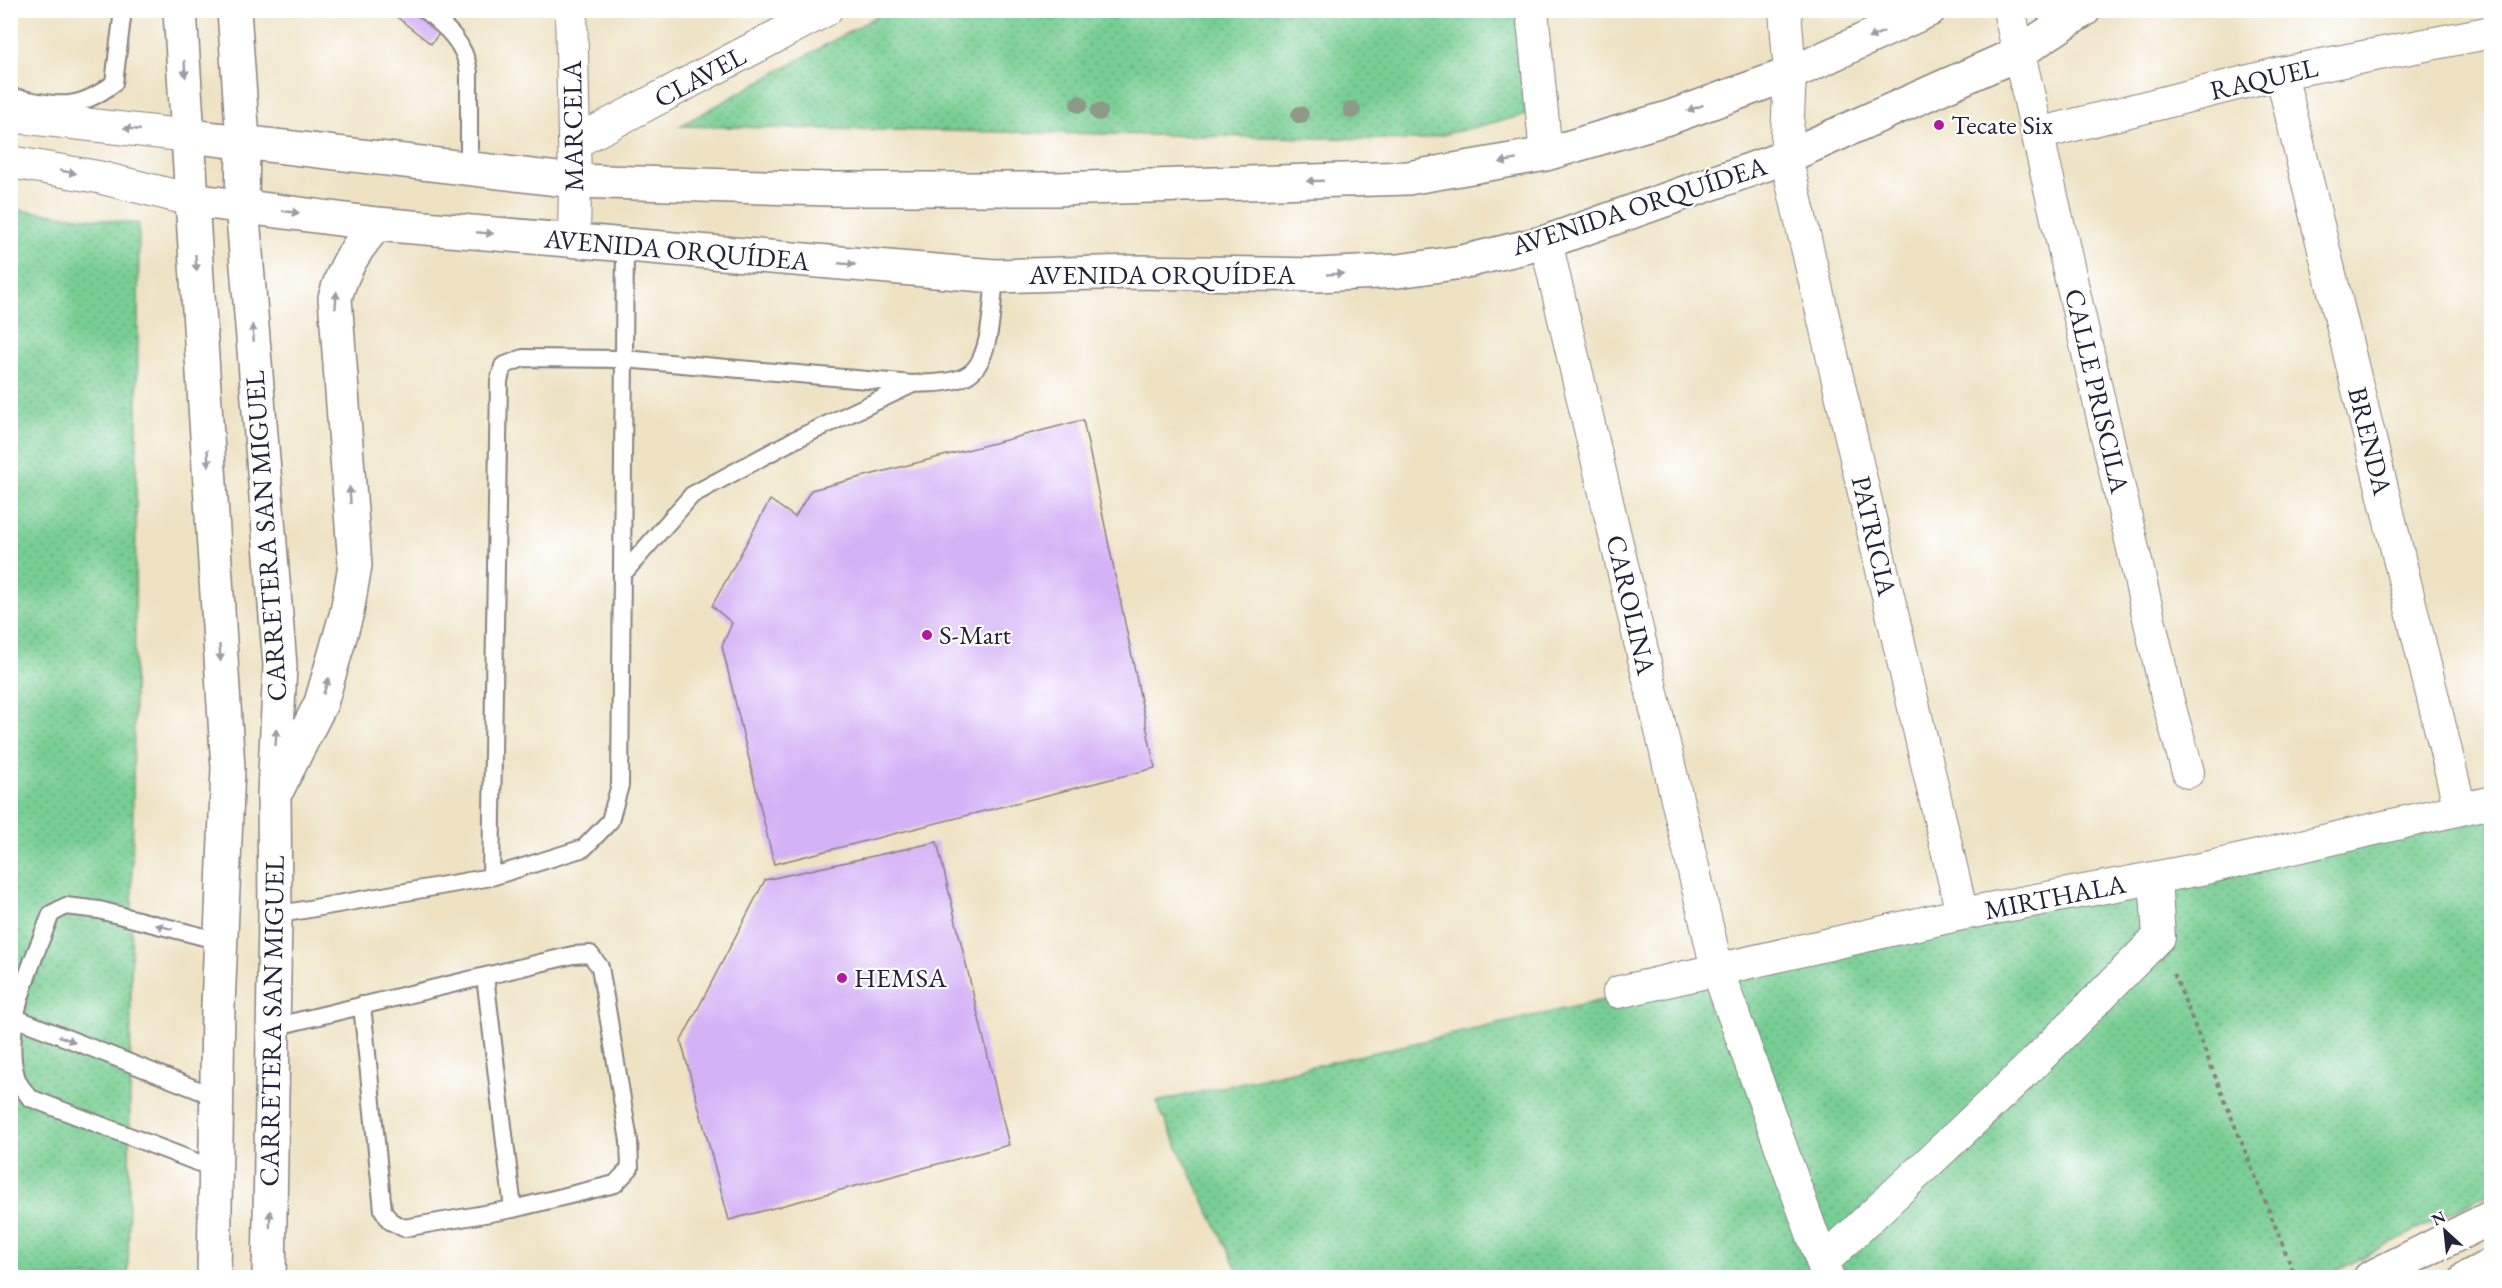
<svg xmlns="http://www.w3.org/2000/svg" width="2502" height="1288" font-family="'EB Garamond',serif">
<defs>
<pattern id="green-dots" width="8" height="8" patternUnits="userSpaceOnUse" patternTransform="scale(1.5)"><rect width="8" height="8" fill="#77ce93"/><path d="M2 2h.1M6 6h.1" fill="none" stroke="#61a779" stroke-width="1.8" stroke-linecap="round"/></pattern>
</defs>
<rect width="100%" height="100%" fill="#fff"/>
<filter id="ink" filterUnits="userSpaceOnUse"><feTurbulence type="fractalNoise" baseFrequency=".0167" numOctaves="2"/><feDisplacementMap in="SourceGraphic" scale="12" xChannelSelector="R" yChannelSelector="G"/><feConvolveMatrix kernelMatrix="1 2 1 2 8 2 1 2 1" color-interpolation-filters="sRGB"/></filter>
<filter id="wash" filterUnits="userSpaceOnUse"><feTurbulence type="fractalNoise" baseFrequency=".008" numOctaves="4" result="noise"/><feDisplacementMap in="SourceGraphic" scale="24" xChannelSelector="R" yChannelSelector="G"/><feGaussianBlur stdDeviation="1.35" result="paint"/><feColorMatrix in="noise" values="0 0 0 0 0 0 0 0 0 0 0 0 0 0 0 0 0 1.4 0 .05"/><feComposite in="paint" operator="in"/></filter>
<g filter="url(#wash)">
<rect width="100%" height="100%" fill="#eee2c3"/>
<!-- green -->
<path fill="url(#green-dots)" stroke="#4c7867" stroke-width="1.5" d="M888,10L1516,11L1526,115L1421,140L680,126Z
M11,209L139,224L128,1277L11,1278Z
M2491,816V1192L2324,1277H1241L1156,1102L1787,958Z"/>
<g id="blocks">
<!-- building -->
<path fill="#d4b2f6" d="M388,10H457L431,44Z
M1083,420L1155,768L774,864L722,646L732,623L712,606L770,500L795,517L811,490Z
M937,842L1009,1145L729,1220L681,1041L765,880Z"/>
</g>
</g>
<g filter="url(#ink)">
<use href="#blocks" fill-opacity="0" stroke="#88827f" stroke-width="1.5"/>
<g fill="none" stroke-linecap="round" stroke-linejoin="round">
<defs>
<path id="service" d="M425,10C447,28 465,43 469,72V168
M10,97C56,104 74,114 114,83L123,10
M622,575L692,495L792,441L913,384
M491,877L499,381L503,366L523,358L624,359L913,384C931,383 954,384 969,374C992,359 992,301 995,276
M275,915L491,877L584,848L610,821L620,785L625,246
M485,976L513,1209
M13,1017L216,1097
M273,1027L573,955L590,954L600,967L629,1141L630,1168L615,1184L513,1209L404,1228L390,1221L383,1210L362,1005
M215,1169L30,1098C26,1092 19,1086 17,1079C0,1028 33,961 51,914L66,906L99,910L220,941"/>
<path id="minor" d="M571,10L575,181L574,241
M1532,10L1546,154
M1785,10L1790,74L1786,157L1962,914
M2009,10L2168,701L2188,772
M2281,73L2460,809
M10,116L190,136
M2038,134L2281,73L2492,32
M574,143L826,10
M10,162L98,177L192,200
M1546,242L1717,969L1828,1278
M1619,992L1962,914L2206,868L2492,802
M1824,1261L2032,1065L2159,937L2155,878"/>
<path id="tertiary" d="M190,136L575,181L828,189H1055L1408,178L1546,154L1668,118L1790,74L1929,10
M192,200L377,224L995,276L1135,272L1317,275L1398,271L1462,262L1546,242L1786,157L2017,54L2084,10"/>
<path id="secondary" d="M180,10L228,768L218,1006L214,1278
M234,10L243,141L242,205L280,665L274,795L275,915L269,1278
M278,788L321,703L347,612L355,565L335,298C343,269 356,247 377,224"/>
<path id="primary" d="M2370,1278L2492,1217
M2467,1278L2492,1265"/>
</defs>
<!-- service casing -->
<use href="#service" stroke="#88827f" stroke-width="20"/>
<!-- minor casing -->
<use href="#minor" stroke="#88827f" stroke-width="34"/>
<!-- tertiary casing -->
<use href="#tertiary" stroke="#88827f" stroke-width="36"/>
<!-- secondary casing -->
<use href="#secondary" stroke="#88827f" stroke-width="36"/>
<!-- primary casing -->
<use href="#primary" stroke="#88827f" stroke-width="36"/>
<!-- path -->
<path stroke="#88827f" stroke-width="4" stroke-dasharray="4.5 4.5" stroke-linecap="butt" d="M2174,974L2296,1278"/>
<!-- service -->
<use href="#service" stroke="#fff" stroke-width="16"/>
<!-- minor -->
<use href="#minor" stroke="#fff" stroke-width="32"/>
<!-- tertiary -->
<use href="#tertiary" stroke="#fff" stroke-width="33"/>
<!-- secondary -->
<use href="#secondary" stroke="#fff" stroke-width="33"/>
<!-- primary -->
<use href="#primary" stroke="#fff" stroke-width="33"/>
</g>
<!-- trees -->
<g fill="#8e9989">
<circle cx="1079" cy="104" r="9"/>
<circle cx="1352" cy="110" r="9"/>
<circle cx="1099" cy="112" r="9"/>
<circle cx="1300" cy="115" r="9"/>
</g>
<!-- one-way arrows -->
<defs><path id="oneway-solid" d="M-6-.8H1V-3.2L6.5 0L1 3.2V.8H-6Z" transform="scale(1.5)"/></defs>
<g fill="#9c9ca7">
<use href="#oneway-solid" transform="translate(1876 35) rotate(156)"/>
<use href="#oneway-solid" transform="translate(185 69) rotate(86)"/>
<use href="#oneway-solid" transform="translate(1695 108) rotate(160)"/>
<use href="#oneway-solid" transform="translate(132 129) rotate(-174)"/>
<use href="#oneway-solid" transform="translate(1508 161) rotate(170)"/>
<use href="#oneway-solid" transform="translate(68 172) rotate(10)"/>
<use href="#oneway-solid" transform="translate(1315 181) rotate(178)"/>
<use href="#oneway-solid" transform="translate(291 212) rotate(8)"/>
<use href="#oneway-solid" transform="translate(485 233) rotate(5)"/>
<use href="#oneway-solid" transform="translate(196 263) rotate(86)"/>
<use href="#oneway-solid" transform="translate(847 264) rotate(5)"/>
<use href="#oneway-solid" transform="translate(1335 274) rotate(-3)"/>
<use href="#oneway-solid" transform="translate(336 300) rotate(-86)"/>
<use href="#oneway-solid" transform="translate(253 333) rotate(-95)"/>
<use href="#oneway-solid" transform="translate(208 458) rotate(86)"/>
<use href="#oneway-solid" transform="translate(350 495) rotate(-94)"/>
<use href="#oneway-solid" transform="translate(220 653) rotate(86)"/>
<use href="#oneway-solid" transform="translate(326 686) rotate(-72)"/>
<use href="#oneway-solid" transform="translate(276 737) rotate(-87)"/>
<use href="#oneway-solid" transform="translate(164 927) rotate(-166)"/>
<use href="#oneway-solid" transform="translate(67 1039) rotate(21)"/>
<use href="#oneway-solid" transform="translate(270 1219) rotate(-89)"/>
</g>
</g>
<!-- markers -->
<g fill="#b5179e" stroke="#fff" stroke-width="2">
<circle cx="1939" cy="125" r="6"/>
<circle cx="927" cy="635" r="6"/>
<circle cx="842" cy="978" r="6"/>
</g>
<g text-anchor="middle" stroke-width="4.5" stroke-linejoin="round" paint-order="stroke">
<!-- street labels -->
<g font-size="27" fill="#22223b" stroke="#fff">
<text transform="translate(700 77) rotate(-28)" y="9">CLAVEL</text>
<text transform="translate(2264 79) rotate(-13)" y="9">RAQUEL</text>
<text transform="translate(573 126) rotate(-91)" y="9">MARCELA</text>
<text transform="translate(1639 206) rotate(-18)" y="9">AVENIDA ORQUÍDEA</text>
<text transform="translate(677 250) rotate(5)" y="9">AVENIDA ORQUÍDEA</text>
<text x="1162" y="284">AVENIDA ORQUÍDEA</text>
<text transform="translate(2097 391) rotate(77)" y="9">CALLE PRISCILA</text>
<text transform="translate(2370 441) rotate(76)" y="9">BRENDA</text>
<text transform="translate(266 536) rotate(-94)" y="9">CARRETERA SAN MIGUEL</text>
<text transform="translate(1874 536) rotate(77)" y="9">PATRICIA</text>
<text transform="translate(1631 605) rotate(77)" y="9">CAROLINA</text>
<text transform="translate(2055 897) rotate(-11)" y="9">MIRTHALA</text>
<text transform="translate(272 1021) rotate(-89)" y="9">CARRETERA SAN MIGUEL</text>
</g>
<!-- poi labels -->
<g font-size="27" fill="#22223b" stroke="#fff" text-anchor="start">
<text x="1951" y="134">Tecate Six</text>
<text x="939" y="644">S-Mart</text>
<text x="854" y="987">HEMSA</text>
</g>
</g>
<!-- margin -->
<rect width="2502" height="1288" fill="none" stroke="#fff" stroke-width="36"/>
<!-- north arrow -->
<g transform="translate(2445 1231) rotate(333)" stroke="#ffffff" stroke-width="4.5" paint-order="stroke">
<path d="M0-4.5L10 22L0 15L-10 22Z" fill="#22223b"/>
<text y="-9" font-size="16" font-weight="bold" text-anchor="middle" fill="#22223b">N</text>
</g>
</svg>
